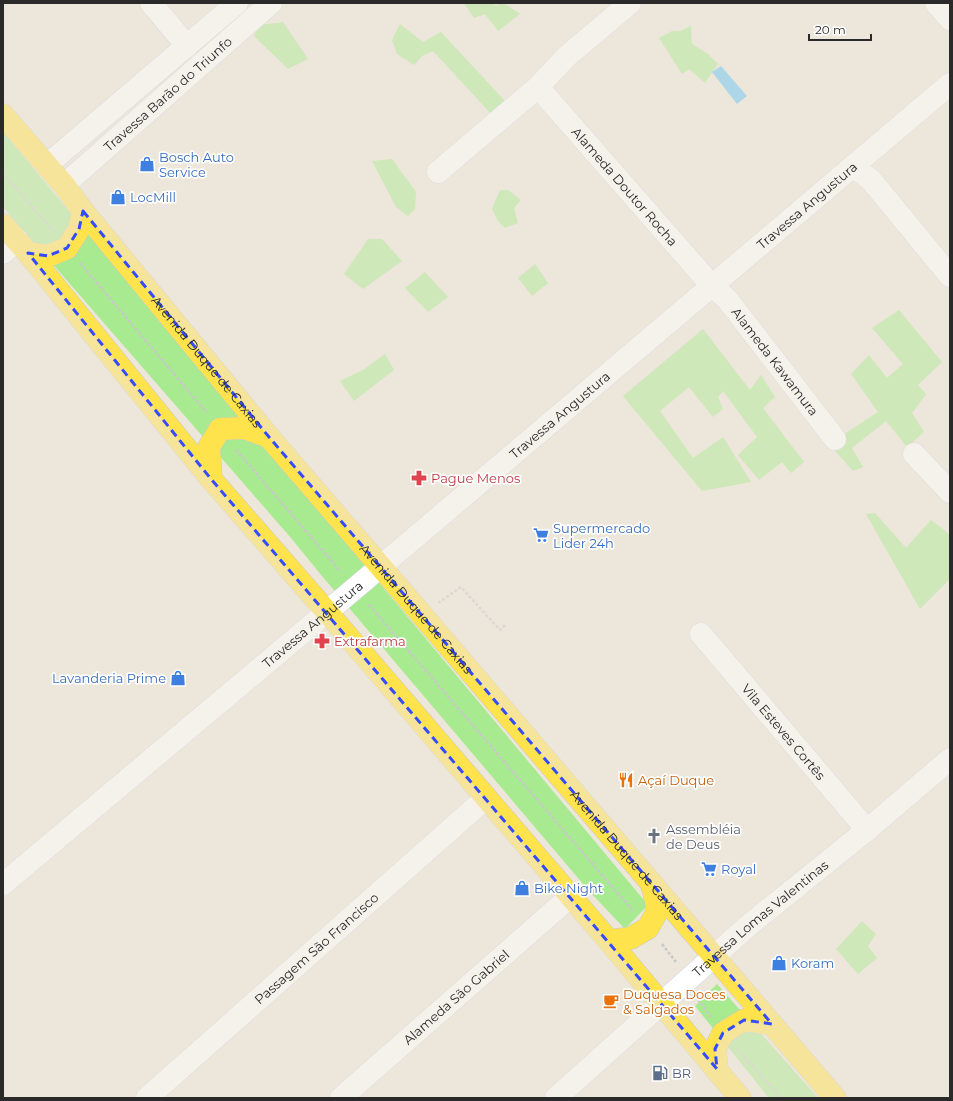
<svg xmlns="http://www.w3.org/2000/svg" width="953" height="1101" font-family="Montserrat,sans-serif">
<rect width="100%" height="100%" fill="#ede6da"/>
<!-- green -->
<path fill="#a8ea90" d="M464,3H493L496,6L500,3H504L520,14L498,31L485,14L474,18Z
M283,22L308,59L288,69L254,36L259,25Z
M400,24L423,42L441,32L505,101L494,117L433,51L422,56L414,65L397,54L392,40Z
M691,26L692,44L708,54L718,64L705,83L689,69L682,74L659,38L672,31H680Z
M3,132L648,905L625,929L589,891L322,576L291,538L3,207Z
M392,159L416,192L415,209L408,216L396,207L372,161Z
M500,190H508L521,200L514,208L518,223L505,228L498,221L492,209Z
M368,239H382L402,261L363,289L344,274Z
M535,264L548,283L532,296L518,278Z
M425,272L448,297L428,312L405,288Z
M899,310L942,362L918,385L926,394L912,413L924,432L907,447L886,421L852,448L863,467L853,471L829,444L878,412L851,374L869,355L887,378L903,364L872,328Z
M703,329L750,390L761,375L775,397L763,408L804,462L791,473L782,462L759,480L738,455L757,437L723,391L718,397L723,409L713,417L689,387L660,411L693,458L723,437L751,482L702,491L623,396Z
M385,354L394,370L354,401L340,381L363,370Z
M875,513L906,548L931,520L947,532L950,537V579L920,609L866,514Z
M862,921L876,934L868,946L877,958L858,974L836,949Z
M717,984L818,1098H769L695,1006Z"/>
<!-- water -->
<path fill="#61c6fb" d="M721,66L747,96L737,104L712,72Z"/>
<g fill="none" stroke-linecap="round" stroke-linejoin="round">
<defs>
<g id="minor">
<path d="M151,3L187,46"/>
<path d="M936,3L950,19"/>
<path id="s1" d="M538,87L712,286L727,299L835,439"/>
<path d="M47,165L237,3"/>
<path d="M853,166L871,180L950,276"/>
<path d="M438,172L538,87L566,57L630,3"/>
<path id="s2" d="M64,185L271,3"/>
<path d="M3,253L17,240"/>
<path d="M914,454L950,492"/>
<path id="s3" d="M701,634L867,830"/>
<path id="s4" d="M3,884L327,612L950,84"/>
<path id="s5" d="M147,1098L486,798"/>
<path id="s6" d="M341,1098L571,896"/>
<path id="s7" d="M556,1098L749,925L867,830L950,759"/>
</g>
<g id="major">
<path id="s8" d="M3,115L64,185L83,211L269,437L381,567L835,1098"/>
<path d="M3,225L28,253L211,479L327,612L609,941L740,1098"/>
<path d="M28,253L48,256L67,248L79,229L83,211"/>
<path d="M211,479L209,447L220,429L244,428L269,437"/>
<path d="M609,941L631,938L648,928L658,910L652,885"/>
<path d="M717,1069L715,1049L723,1033L744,1020L772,1024"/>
</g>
</defs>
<!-- minor casing -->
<use href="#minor" stroke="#cfd1e4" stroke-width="23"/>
<!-- major casing -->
<use href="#major" stroke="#c8c8c8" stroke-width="23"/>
<!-- path -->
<path stroke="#c8c8c8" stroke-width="2.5" stroke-dasharray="3 2" stroke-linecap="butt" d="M3,173L54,232
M80,263L207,413
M236,450L341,572
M438,603L461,587L500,630L506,624
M369,605L634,912
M662,944L676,962
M698,999L711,1017
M738,1050L781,1098"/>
<!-- minor -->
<use href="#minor" stroke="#fff" stroke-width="22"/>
<!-- major -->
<use href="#major" stroke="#ffe34d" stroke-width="22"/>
</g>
<!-- marked area -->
<path d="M0 0H953V1101H0ZM83,211L269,437L772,1024L744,1020L723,1033L715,1049L717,1069L211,479L28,253L48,256L67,248L79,229Z" fill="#ede6da" fill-opacity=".55" fill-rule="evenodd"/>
<path fill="none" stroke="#354bff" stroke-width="3" stroke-dasharray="8 5" stroke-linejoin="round" d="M83,211L269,437L772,1024L744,1020L723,1033L715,1049L717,1069L211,479L28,253L48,256L67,248L79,229Z"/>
<!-- icons -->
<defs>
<symbol id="shop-bare" viewBox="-9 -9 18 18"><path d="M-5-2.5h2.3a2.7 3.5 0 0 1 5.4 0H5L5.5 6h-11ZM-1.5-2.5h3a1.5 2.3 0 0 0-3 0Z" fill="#3f7fe0" stroke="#fff" stroke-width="2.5" paint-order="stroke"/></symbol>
<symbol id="pharmacy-bare" viewBox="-9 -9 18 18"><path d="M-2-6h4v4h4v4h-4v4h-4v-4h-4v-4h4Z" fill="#e0444e" stroke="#fff" stroke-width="2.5" paint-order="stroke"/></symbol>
<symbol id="supermarket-bare" viewBox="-9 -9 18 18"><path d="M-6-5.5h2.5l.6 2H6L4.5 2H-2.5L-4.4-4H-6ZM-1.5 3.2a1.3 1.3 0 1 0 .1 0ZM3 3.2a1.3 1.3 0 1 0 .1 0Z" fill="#3f7fe0" stroke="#fff" stroke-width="2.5" paint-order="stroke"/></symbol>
<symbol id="restaurant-bare" viewBox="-9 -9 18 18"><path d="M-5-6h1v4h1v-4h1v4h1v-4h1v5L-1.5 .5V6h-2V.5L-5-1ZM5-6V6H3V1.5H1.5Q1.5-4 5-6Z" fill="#e8710a" stroke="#fff" stroke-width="2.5" paint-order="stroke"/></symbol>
<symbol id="church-bare" viewBox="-9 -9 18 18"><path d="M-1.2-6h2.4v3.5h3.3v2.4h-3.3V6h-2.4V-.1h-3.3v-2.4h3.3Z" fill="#6b7280" stroke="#fff" stroke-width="2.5" paint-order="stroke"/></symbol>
<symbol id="cafe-bare" viewBox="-9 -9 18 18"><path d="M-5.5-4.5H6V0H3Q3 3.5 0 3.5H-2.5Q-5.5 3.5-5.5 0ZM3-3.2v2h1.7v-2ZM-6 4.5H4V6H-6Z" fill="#e8710a" stroke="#fff" stroke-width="2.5" paint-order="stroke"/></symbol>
<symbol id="fuel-bare" viewBox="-9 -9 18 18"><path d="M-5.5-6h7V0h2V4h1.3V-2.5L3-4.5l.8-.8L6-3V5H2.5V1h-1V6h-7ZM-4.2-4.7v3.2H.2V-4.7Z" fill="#5c6f8a" stroke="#fff" stroke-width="2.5" paint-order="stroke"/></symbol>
</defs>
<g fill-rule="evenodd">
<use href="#shop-bare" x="136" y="153" width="22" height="22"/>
<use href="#shop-bare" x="107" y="186" width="22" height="22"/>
<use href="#pharmacy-bare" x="408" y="467" width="22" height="22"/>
<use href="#supermarket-bare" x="530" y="524" width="22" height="22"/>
<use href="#pharmacy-bare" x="311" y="630" width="22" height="22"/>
<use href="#shop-bare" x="167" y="667" width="22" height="22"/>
<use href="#restaurant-bare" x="615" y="769" width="22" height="22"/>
<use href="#church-bare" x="643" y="825" width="22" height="22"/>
<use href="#supermarket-bare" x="698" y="858" width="22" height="22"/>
<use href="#shop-bare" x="511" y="877" width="22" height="22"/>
<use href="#shop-bare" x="768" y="952" width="22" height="22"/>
<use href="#cafe-bare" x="600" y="990" width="22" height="22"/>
<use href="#fuel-bare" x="649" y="1062" width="22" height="22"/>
</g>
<g text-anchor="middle" stroke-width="3.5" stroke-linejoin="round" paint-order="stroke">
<!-- street labels -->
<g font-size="13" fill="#2a2a2a" stroke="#fff">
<text dy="5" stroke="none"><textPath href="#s2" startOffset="138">Travessa Barão do Triunfo</textPath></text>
<text dy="5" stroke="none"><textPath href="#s1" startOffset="132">Alameda Doutor Rocha</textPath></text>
<text dy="5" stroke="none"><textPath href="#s4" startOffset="1052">Travessa Angustura</textPath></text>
<text dy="5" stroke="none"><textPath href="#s1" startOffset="363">Alameda Kawamura</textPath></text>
<text dy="5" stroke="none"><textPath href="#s8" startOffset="320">Avenida Duque de Caxias</textPath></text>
<text dy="5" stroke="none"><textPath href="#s4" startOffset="728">Travessa Angustura</textPath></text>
<text dy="5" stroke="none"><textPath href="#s8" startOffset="644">Avenida Duque de Caxias</textPath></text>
<text dy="5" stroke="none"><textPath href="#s4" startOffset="404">Travessa Angustura</textPath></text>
<text dy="5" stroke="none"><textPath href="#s3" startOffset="128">Vila Esteves Cortês</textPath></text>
<text dy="5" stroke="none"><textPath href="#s8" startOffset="968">Avenida Duque de Caxias</textPath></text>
<text dy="5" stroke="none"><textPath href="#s7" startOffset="272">Travessa Lomas Valentinas</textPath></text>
<text dy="5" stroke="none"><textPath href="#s5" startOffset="226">Passagem São Francisco</textPath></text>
<text dy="5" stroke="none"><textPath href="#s6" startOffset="153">Alameda São Gabriel</textPath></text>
</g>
<!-- shop labels -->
<g font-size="13" fill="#366cbe" stroke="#fff" text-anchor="start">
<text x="159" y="162">Bosch Auto<tspan x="159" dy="15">Service</tspan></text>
<text x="130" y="202">LocMill</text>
<text x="553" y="533">Supermercado<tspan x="553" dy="15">Lider 24h</tspan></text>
<text x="166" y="683" text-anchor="end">Lavanderia Prime</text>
<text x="721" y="874">Royal</text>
<text x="534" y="893">Bike Night</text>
<text x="791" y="968">Koram</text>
</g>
<!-- health labels -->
<g font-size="13" fill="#be3a42" stroke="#fff" text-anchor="start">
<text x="431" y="483">Pague Menos</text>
<text x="334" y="646">Extrafarma</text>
</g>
<!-- food labels -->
<g font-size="13" fill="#c56008" stroke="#fff" text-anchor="start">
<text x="638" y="785">Açaí Duque</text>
<text x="623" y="999">Duquesa Doces<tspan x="623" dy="15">&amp; Salgados</tspan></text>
</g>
<!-- worship labels -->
<g font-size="13" fill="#5b616d" stroke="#fff" text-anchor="start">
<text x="666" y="834">Assembléia<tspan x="666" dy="15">de Deus</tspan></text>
</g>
<!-- service labels -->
<g font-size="13" fill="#4e5e75" stroke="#fff" text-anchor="start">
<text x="672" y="1078">BR</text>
</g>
</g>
<!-- border -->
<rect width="953" height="1101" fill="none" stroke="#2a2a2a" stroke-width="8"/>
<!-- scale -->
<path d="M809 34v6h62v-6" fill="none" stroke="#2a2a2a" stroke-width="2"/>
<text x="815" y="34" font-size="12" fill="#2a2a2a" stroke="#ffffff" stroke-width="3" paint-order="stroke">20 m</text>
</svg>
